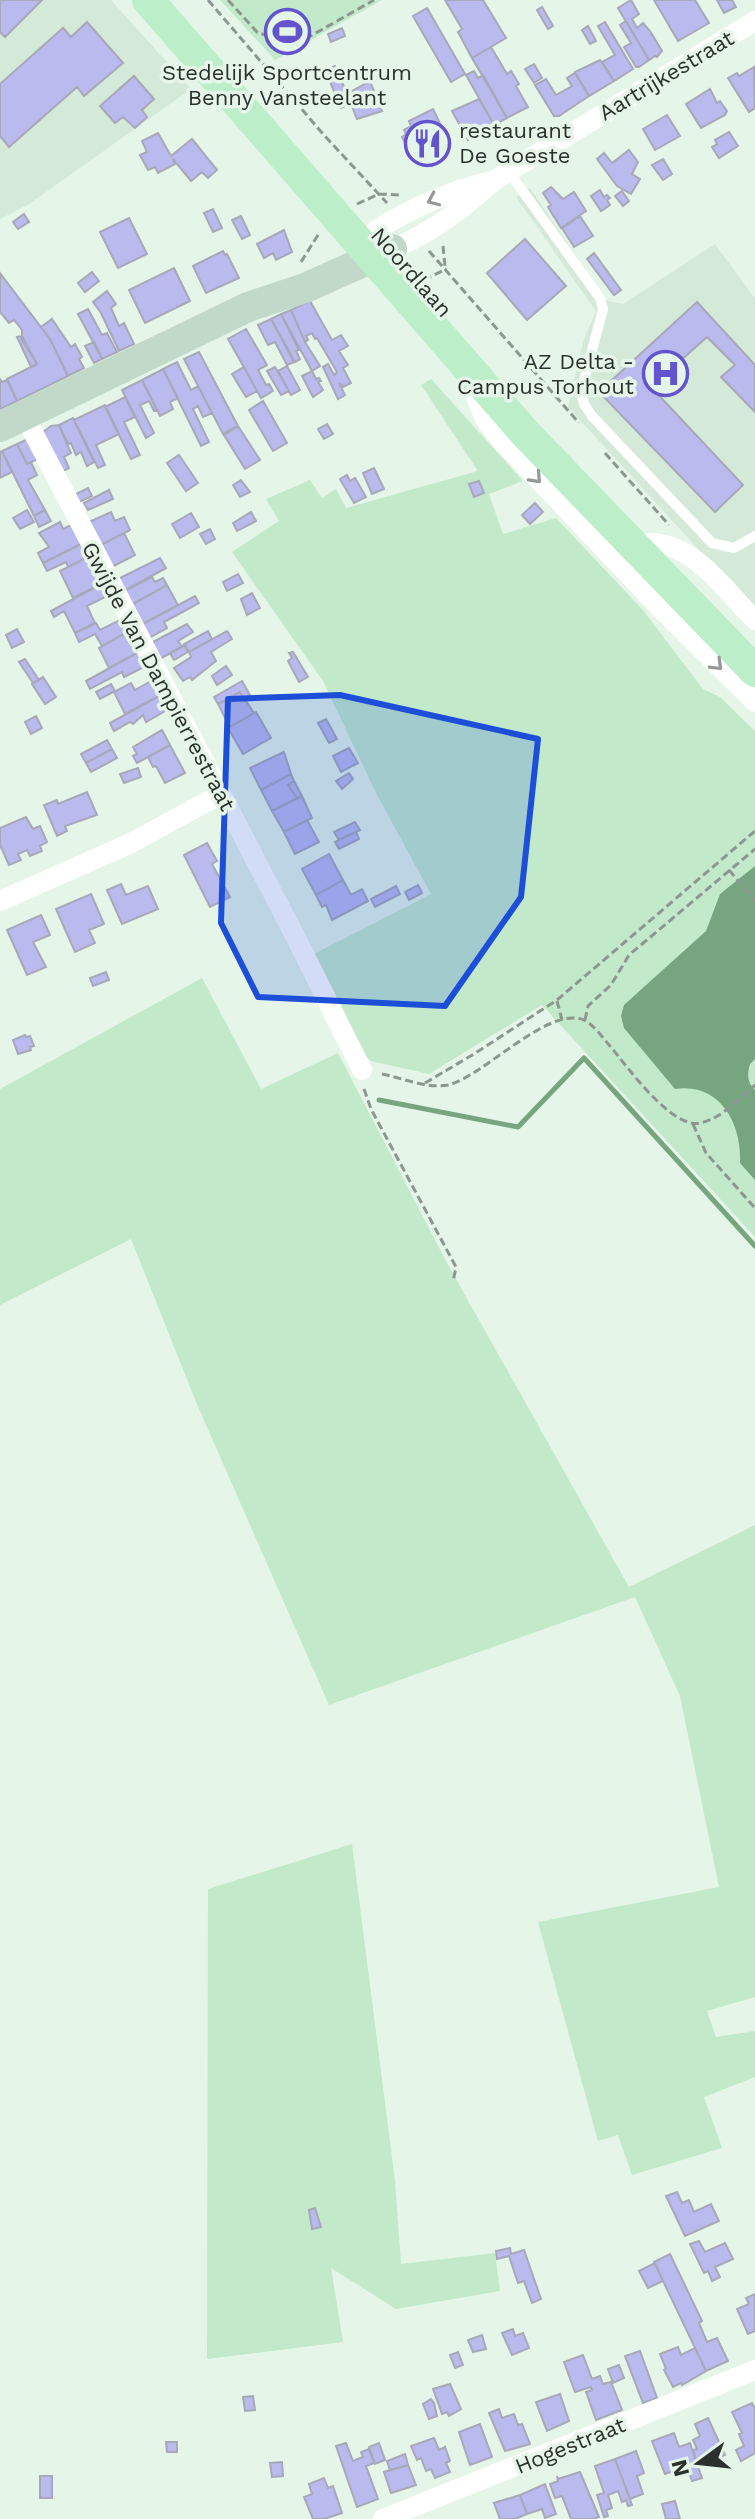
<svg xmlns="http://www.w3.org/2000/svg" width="755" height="2519" font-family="'Work Sans',sans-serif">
<rect width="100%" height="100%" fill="#e5f5e8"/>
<!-- built -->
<path fill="#d4e9d8" d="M0,0H111L191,89L29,204L0,219Z
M530,188L607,301L623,304L715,244L755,299V611L568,407L583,342L596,311L516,197Z"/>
<!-- green -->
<path fill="#c2eaca" d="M220,0H382L275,60Z
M431,379L523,481L489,494L503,534L556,518L642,609L703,689L720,697L755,731V1237L542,1005L429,1074L371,1061L364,1054L312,955L431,894L376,793L323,681L232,552L279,521L266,499L310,480L322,498L336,489L346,508L478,471L421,385Z
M202,978L261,1089L338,1053L447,1263L629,1587L755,1525V1997L707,2011L716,2037L755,2031V2077L704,2097L722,2148L632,2175L618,2135L598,2141L538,1922L719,1887L680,1696L635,1597L329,1705L196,1402L131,1239L0,1305V1089Z
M352,1844L395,2181L401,2264L495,2253L500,2291L396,2309L331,2268L343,2342L207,2359L208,1889Z"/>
<!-- water -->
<path fill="#76a580" d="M755,866V1059L750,1064C747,1075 747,1082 755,1090V1180L740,1163C742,1124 720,1082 675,1089L624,1028L621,1016L624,1005L706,931L720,894Z"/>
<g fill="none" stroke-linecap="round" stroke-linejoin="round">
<!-- stream -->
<path stroke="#76a580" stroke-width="5" d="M379,1100L518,1127L584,1058L755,1246"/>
</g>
<!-- building -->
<path fill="#b9baee" stroke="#a7a8b8" stroke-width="2" d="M0,0H42L5,37L0,32Z
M445,0H483L506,38L472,58L458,32L462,29Z
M631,0L639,14L632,19L637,28L643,23L650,31L662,51L657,57L655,56L649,60L618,8Z
M654,0H695L709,23L678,41Z
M717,0H732L736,7L724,13Z
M542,7L553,26L548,29L537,10Z
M427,8L465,74L451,82L413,16Z
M626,21L649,60L639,67H636L624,47L631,43L620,25Z
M87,22L123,63L84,96L77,87L9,147L0,136V84L63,28L71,37Z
M605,22L633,69L614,81L602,62L615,55L598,26Z
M588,26L596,41L590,44L582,30Z
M342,28L345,36L331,42L328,34Z
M491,47L507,74L511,71L519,84L516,86L528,107L507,118L472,58Z
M600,60L614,81L589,96L575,72Z
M534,64L542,78L534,83L525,69Z
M335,66L351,103L341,108L325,70Z
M754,67L755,108L749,112L728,78L737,73L739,76Z
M474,71L478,78L483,75L507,118L494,125L466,75Z
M575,73L589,96L559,116H554L535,85L546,79L556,95L572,86L567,78Z
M134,76L154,99L142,110L147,117L135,128L123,117L115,123L100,106Z
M370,81L382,111L357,119L347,94Z
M710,89L717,103L720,101L727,111L725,115L701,128L686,104Z
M479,99L494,125L468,140L452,111Z
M433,109L445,134L436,139L438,143L412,157L402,137L406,134L404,130L411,126L409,121Z
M667,115L680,136L655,150L643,129Z
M729,132L738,146L719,158L712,147L717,144L715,140Z
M158,133L171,156L192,139L217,170L208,178L202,172L191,181L173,159L175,164L158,173L155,167L148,170L140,155L147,152L142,141Z
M629,150L638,162L632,174L640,179L631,194L617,186L597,159L604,153L612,163Z
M663,159L672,174L663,180L652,165Z
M551,187L563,199L574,192L586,211L561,228L548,207L551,205L543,193Z
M600,190L604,197L607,195L610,198L607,200L610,205L601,211L591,196Z
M622,191L629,201L623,206L615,196Z
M213,209L222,228L213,232L204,213Z
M24,214L29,222L18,229L13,222Z
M241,216L250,235L242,239L232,220Z
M580,216L593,236L574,247L562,228Z
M129,218L147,254L118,268L100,232Z
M284,230L292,252L276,260L273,253L264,258L257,244Z
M525,239L566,286L527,320L487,273Z
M223,251L225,255L227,254L239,278L206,293L193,266Z
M594,253L621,290L614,295L587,259Z
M174,268L190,301L145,323L129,290Z
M92,272L99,281L85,292L78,283Z
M0,273L50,339L68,376L17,401L7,379L37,364L22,340V330L14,320L9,323L0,312Z
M107,291L116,304L111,308L119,326L124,323L134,344L119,351L101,313L93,302Z
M310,301L332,340L341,335L348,346L339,351L348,365L343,368L351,383L343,387L339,383L345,395L338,399L323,367L328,364L334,375L337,372L317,338L315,339L312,333L306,336L308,340L305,342L291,310Z
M697,302L755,365V412L721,377L735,365L707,337L651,387L743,485L715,512L599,392Z
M88,309L102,335L107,333L117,352L102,359L78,314Z
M291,310L305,342L320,366L312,371L281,314Z
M281,314L299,350L296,351L300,359L295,362L271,319Z
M52,319L71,347L75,344L82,357L79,359L84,368L68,376L50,339L41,327Z
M271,319L294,362L287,365L275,342L268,345L258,325Z
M246,329L267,365L258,370L266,385L269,384L273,391L261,398L228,339Z
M22,336L37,364L31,367L17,337Z
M94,342L102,359L94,363L85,346Z
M199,352L238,426L223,434L184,359Z
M177,362L191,390L198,386L212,413L203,417L198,406L193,409L209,442L201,446L163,369Z
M287,366L300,390L291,395L278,371Z
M244,367L257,391L246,397L232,374Z
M275,367L289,391L281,395L267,371Z
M163,369L178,398L170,402L173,409L160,416L142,380Z
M312,371L316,379L319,378L321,381L318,382L323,390L313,397L302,376Z
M0,379L2,382L7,380L17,401L0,409Z
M142,380L157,410L154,411L149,401L140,405L154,433L146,438L122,390Z
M125,397L135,417L124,422L140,455L131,459L105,407Z
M263,401L287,443L273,451L249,410Z
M105,405L119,434L96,445L105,465L98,468L74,420Z
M73,418L94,462L87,466L81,452L76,455L71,443L68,444L59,425Z
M327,424L333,434L324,439L318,429Z
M59,425L71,453L64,457L69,468L61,472L42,433L51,426Z
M238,426L260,460L245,469L224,435Z
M30,438L40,458L27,464L17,444Z
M17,444L27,464L31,462L37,475L28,480L45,510L34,516L2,451Z
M2,451L12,472L0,478V452Z
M179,455L198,483L186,491L167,463Z
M374,468L384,489L372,494L363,473Z
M347,475L350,481L355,478L366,497L354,503L340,479Z
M241,480L250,492L240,497L233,485Z
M479,481L484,493L474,497L469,484Z
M88,488L92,496L77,503L74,495Z
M109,490L113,499L88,510L84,503Z
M535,503L543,512L530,524L522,515Z
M27,510L34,522L20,529L13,518Z
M45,510L51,521L39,527L34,516Z
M111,512L115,521L124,517L130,530L101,545L89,522Z
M251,512L256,521L237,531L233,523Z
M191,513L199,527L180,538L172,524Z
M60,522L63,529L71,525L81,544L43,563L38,553L49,547L39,533Z
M210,529L215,539L206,544L200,534Z
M124,533L135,555L112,567L101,545Z
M81,544L88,557L68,567L66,562L47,571L43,563Z
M88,557L101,584L73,598L60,571Z
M160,558L166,568L124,591L118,579Z
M238,574L243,583L227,591L223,582Z
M152,577L155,582L163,578L167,585L131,605L124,591Z
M101,584L107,596L87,606L95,623L75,633L64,611L54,617L51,611Z
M167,585L178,605L141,625L131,605Z
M252,593L260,608L247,615L241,599Z
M195,596L199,603L164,622L167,628L149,638L141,625Z
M120,620L126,633L102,646L95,634L79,642L75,633L96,623L100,630Z
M187,624L193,632L178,641L182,647L160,659L151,643Z
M17,629L24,642L12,648L6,635Z
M208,631L212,639L189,652L184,644Z
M227,631L232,639L211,652L216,661L192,680L190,677L183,681L174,668L191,657L189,652Z
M126,633L137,653L109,668L99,648Z
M184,645L188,652L174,660L170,653Z
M293,652L308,677L299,682L288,661L292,658L289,653Z
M137,653L144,667L124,677L122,672L90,689L86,681Z
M25,659L39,680L33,683L19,662Z
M226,666L232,675L217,685L212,676Z
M43,677L56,697L45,704L32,684Z
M151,681L159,696L125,714L114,692L131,683L135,690Z
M242,681L251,697L245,701L240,692L218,704L214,697Z
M111,684L115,691L100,699L96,692Z
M240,692L254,713L228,728L229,726L218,704Z
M159,696L167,710L146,722L143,715L133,724L130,722L114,731L110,723Z
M256,712L271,738L243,754L228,728Z
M36,716L42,728L31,734L25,722Z
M326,719L337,739L329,743L318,723Z
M162,730L170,745L137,763L133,756L137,754L133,747Z
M107,740L112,749L86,763L81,754Z
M170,745L185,773L165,783L156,766L153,767L148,757Z
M349,748L358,763L341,772L333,756Z
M112,749L117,758L91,772L86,763Z
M284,752L291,774L261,790L250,768Z
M138,768L141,777L124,783L120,774Z
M349,773L353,779L342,789L336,781Z
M291,774L294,781L288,785L297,798L272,811L261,790Z
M294,781L302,796L297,798L288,785Z
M87,792L97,815L65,826L67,831L57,836L44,805L57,800L58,804Z
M302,796L312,818L284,832L272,811Z
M26,817L33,829L40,826L47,842L40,846L42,851L30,856L27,850L18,854L21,860L9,865L0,845V828Z
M307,820L319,842L295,854L284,832Z
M355,822L360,830L339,840L334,832Z
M356,832L359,839L339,849L335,842Z
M207,843L217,861L212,864L230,897L210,907L184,855Z
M329,854L343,880L316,895L302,869Z
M343,880L351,895L362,889L368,901L332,920L326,905L322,907L316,895Z
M121,884L126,895L148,886L158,909L122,924L107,890Z
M418,885L422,893L409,900L405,892Z
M396,886L400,894L375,907L371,899Z
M91,894L104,924L89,930L95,943L75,952L56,909Z
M41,915L50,935L33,942L46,967L27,975L7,930Z
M106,972L109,980L93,986L90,978Z
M25,1035L26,1037L30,1036L34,1046L30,1047L31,1050L18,1054L13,1040Z
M677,2192L682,2203L689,2200L694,2212L711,2204L719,2221L685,2236L666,2196Z
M315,2208L321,2227L312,2229L309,2210Z
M699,2241L705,2252L725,2243L733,2259L715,2267L720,2277L712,2281L708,2271L704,2273L690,2244Z
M510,2248L511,2254L524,2250L541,2299L532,2303L524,2281L518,2283L509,2256L497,2259L496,2251Z
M670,2254L702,2321L699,2323L707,2342L717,2338L728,2361L706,2371L654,2262Z
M655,2263L663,2281L648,2288L639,2271Z
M755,2294V2331L748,2334L737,2309L749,2304L746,2298Z
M513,2329L515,2336L523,2333L529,2348L512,2355L502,2333Z
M482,2335L486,2349L473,2352L468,2340Z
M678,2347L681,2355L695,2348L706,2371L682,2385L681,2383L673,2387L664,2370L666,2369L660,2354Z
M640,2351L657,2398L643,2403L625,2356Z
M458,2352L463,2365L455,2368L450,2355Z
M583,2355L592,2379L600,2376L603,2384L611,2382L622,2410L596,2420L586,2392L592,2390L591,2387L575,2392L564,2362Z
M619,2365L624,2378L613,2383L608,2369Z
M450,2384L461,2409L449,2416L447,2412L442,2414L433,2389Z
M560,2394L569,2421L547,2431L536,2402Z
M253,2396L255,2410L245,2411L243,2397Z
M431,2399L434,2403L437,2416L429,2419L423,2404Z
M752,2403L755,2409V2453L741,2461L736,2450L744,2446L739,2434L742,2433L732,2412Z
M499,2409L502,2418L514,2414L518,2425L522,2424L530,2444L505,2451L489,2413Z
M708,2418L725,2455L710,2461L709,2457L697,2463L693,2450L697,2449L693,2440L700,2436L695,2424Z
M480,2424L492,2457L470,2465L459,2432Z
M674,2433L679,2447L690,2443L702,2478L692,2481L687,2466L665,2474L652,2441Z
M434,2438L439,2450L445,2447L450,2461L446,2463L450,2472L435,2478L431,2469L426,2471L421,2458L417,2460L411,2446Z
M166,2442H177V2452H167Z
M346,2443L353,2461L363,2457L361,2452L369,2449L374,2463L366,2466L378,2499L357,2507L336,2446Z
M379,2443L385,2460L375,2464L369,2447Z
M636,2451L644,2473L637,2476L643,2494L630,2499L615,2459Z
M405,2454L408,2465L390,2470L387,2461Z
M615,2459L632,2505L628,2506L626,2500L622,2502L618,2491L608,2495L612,2508L606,2510L608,2516L604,2517L597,2495L604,2493L595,2466Z
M282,2462L283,2476L272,2477L270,2463Z
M408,2465L416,2485L391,2493L384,2472Z
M580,2472L599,2517L593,2519H571L562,2496L555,2498L550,2484L558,2481L557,2476L558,2479Z
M40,2476H52V2498H40Z
M324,2478L328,2488L333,2486L342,2513L324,2519H313L304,2497L312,2494L309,2484Z
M545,2484L556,2514L545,2518L542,2509L527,2514L520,2495Z
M520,2495L527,2514L515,2519H500L494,2503Z
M675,2501L680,2519H666L662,2504Z"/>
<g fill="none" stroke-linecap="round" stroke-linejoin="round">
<!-- path -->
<path stroke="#8c988f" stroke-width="3" stroke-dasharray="8 4" stroke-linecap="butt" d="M208,0L323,134L387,203
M228,0L257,32L293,46L374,0
M357,204L379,194L400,195
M443,246L445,266
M429,251L579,423
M301,262L318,235
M424,280L446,269
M605,453L669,525
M729,870L755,901
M557,1001L562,1020
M585,1020L588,1006L611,985L629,955L755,849
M382,1074C402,1078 428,1089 448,1085C483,1077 548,1005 584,1020C593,1024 603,1038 610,1046C627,1066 671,1129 700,1123C721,1119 740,1098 755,1085
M425,1083L474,1054L557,1000L755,831
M364,1089L371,1109L456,1267L453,1282
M693,1124L706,1153L755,1208"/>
<!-- lane -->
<path stroke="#fff" stroke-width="10" d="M508,171L600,298L603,309L581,392L584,404L592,416L712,543L734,548L755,536"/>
<!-- street -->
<path stroke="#fff" stroke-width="20" d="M376,230C412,208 450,191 491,181
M392,249C432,233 463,208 495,180L755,21
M468,378L485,419L498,437L667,615L755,702
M24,415L295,936L362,1070
M649,543C695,543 725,591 755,620
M0,901L131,843L221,794
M383,2519L755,2370"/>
<!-- secondary -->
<path stroke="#c2d8c8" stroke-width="30" d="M0,427L248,307L305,288L392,249"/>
<!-- primary -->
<path stroke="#bcefc9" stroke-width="32" d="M148,0L526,434L755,671"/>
</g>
<!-- one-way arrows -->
<defs><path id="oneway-chevron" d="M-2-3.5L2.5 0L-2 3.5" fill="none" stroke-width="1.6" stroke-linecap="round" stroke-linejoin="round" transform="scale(2)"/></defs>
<g stroke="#959896">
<use href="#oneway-chevron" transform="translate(433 200) rotate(156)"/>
<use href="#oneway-chevron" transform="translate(536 478) rotate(47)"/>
<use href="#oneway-chevron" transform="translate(717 665) rotate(45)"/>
</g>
<!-- marked area -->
<path fill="#1d4ed8" fill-opacity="0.2" stroke="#1d4ed8" stroke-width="6" stroke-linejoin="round" d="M340,695L538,739L521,897L445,1006L258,997L221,923L228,699Z"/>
<!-- icons -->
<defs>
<symbol id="stadium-ring" viewBox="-11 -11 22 22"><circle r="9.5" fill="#e5f5e8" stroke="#6353cc" stroke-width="1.5"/><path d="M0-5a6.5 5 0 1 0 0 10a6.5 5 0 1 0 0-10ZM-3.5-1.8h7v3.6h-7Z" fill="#6353cc"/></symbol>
<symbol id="restaurant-ring" viewBox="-11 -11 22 22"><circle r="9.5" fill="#e5f5e8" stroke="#6353cc" stroke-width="1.5"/><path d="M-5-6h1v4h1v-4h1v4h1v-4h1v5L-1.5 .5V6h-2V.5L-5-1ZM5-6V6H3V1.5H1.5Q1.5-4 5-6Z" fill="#6353cc"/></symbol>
<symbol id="hospital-ring" viewBox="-11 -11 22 22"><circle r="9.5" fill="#e5f5e8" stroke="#6353cc" stroke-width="1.5"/><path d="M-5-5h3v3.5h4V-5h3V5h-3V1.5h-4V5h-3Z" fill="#6353cc"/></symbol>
</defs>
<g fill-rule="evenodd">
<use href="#stadium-ring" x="262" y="6" width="51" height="51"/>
<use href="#restaurant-ring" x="402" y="118" width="51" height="51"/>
<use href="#hospital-ring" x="640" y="348" width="51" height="51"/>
</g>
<g text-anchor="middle" stroke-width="7" stroke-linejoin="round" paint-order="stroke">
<!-- poi labels -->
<g font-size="22" fill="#2b312d" stroke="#e5f5e8">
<text x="287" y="80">Stedelijk Sportcentrum<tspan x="287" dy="25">Benny Vansteelant</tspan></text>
<text x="459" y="138" text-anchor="start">restaurant<tspan x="459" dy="25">De Goeste</tspan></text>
<text x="634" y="369" text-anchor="end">AZ Delta -<tspan x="634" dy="25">Campus Torhout</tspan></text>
</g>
<!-- street labels -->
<g font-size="22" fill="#2b312d" stroke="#e5f5e8">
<text transform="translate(666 75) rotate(-31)" y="8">Aartrijkestraat</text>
<text transform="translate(412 272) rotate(49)" y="8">Noordlaan</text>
<text transform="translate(159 676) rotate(62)" y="8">Gwijde Van Dampierrestraat</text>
<text transform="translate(570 2445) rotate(-22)" y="8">Hogestraat</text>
</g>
</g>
<!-- north arrow -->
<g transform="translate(699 2463) rotate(255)" stroke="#e5f5e8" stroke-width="6" paint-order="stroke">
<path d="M0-6L14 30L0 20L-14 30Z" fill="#2b312d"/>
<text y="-12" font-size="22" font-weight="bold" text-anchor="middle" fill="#2b312d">N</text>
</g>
</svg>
